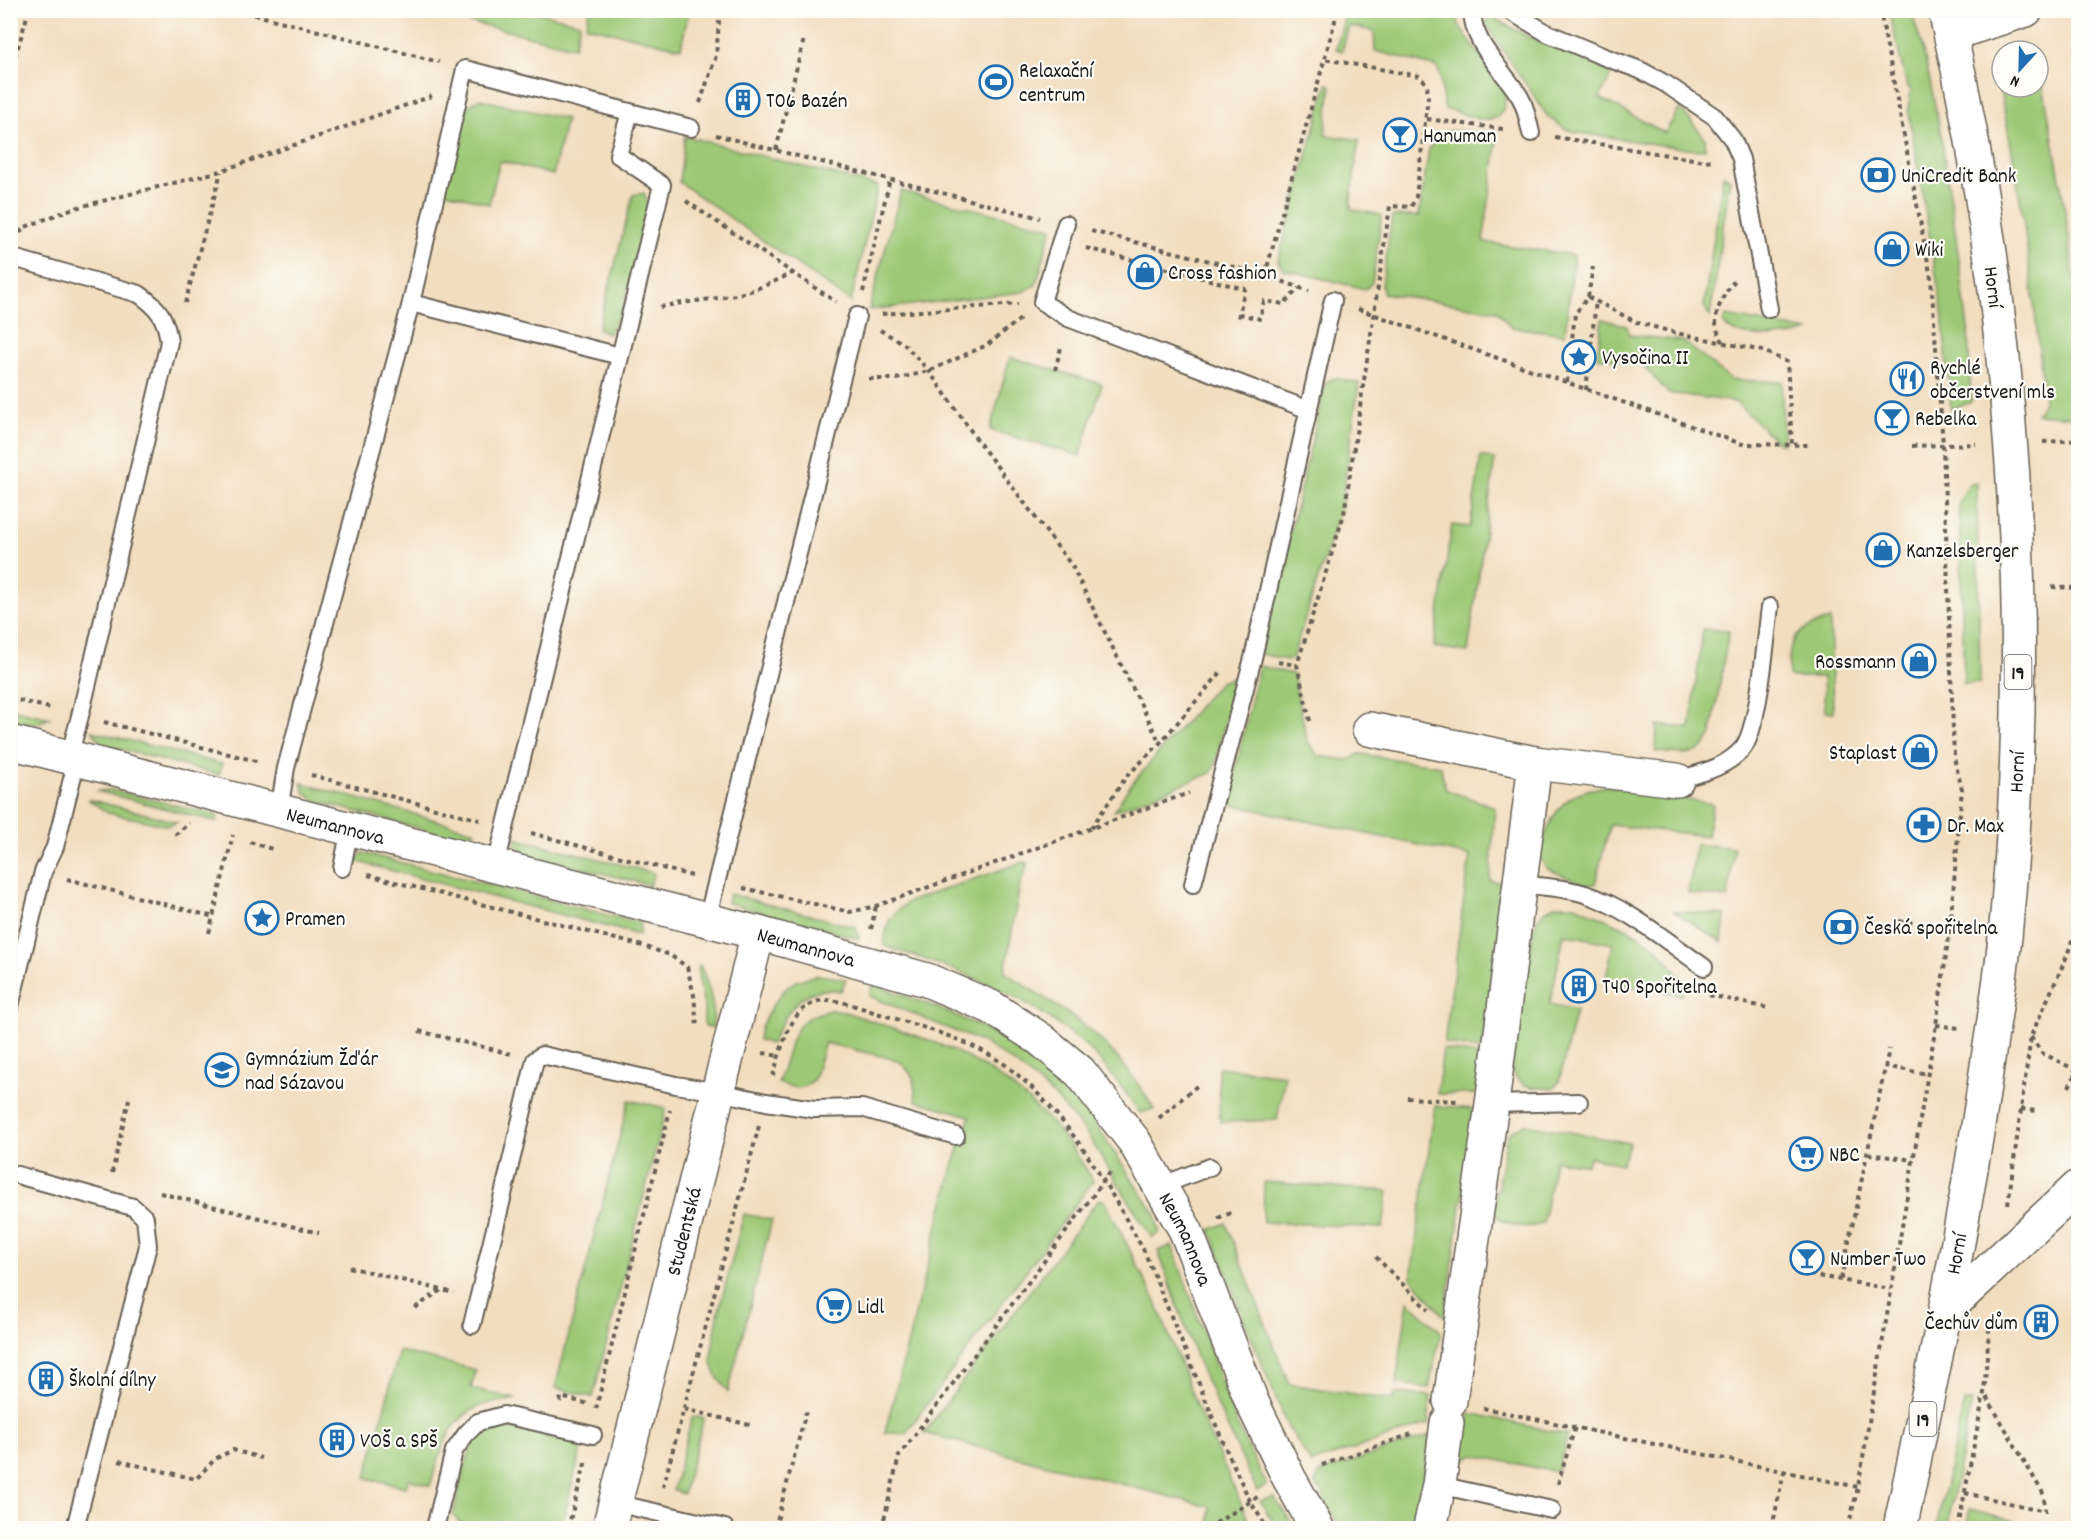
<svg xmlns="http://www.w3.org/2000/svg" width="2089" height="1539" font-family="Dekko,sans-serif">
<rect width="100%" height="100%" fill="#fdfcf7"/>
<filter id="ink" filterUnits="userSpaceOnUse"><feTurbulence type="fractalNoise" baseFrequency=".0167" numOctaves="2"/><feDisplacementMap in="SourceGraphic" scale="12" xChannelSelector="R" yChannelSelector="G"/><feConvolveMatrix kernelMatrix="1 2 1 2 8 2 1 2 1" color-interpolation-filters="sRGB"/></filter>
<filter id="wash" filterUnits="userSpaceOnUse"><feTurbulence type="fractalNoise" baseFrequency=".008" numOctaves="4" result="noise"/><feDisplacementMap in="SourceGraphic" scale="24" xChannelSelector="R" yChannelSelector="G"/><feGaussianBlur stdDeviation="1.35" result="paint"/><feColorMatrix in="noise" values="0 0 0 0 0 0 0 0 0 0 0 0 0 0 0 0 0 1.4 0 .05"/><feComposite in="paint" operator="in"/></filter>
<g filter="url(#wash)">
<rect width="100%" height="100%" fill="#f2ddbe"/>
<!-- green -->
<path fill="#9dc976" stroke="#5c7249" stroke-width="1.5" d="M424,11H533L580,23L574,47Z
M589,11V10L689,11L681,48L586,26Z
M1346,11H1456L1459,25L1506,94L1504,108L1497,118L1482,120L1445,109C1440,95 1443,81 1437,67L1375,51L1374,31L1349,26L1342,51L1336,49Z
M1889,11H1911L1923,49L1940,129L1953,215L1968,329L1971,402L1951,409L1942,310L1908,108L1911,89L1907,87Z
M1490,16L1531,38L1612,72L1600,98L1665,133L1680,108L1705,138V149L1695,150L1574,132L1564,128L1548,117L1494,37L1486,23Z
M2000,69H2002V87H2038V69L2040,70C2056,154 2072,238 2078,323C2081,353 2079,384 2078,415L2074,417L2036,414L2044,402C2034,293 2021,184 1997,77Z
M1327,84L1331,85L1325,135L1359,140L1351,199V209L1382,215L1372,283L1365,289L1283,269L1278,261Z
M479,99L566,119L553,175L500,161L489,204L444,191L465,108Z
M1447,131H1462L1493,138L1497,144L1483,242L1574,255L1565,334L1511,327L1497,311L1383,293L1382,285L1392,216H1419L1429,149L1437,137Z
M685,136L878,186L851,302L679,182Z
M1723,175L1730,179L1710,317L1704,306Z
M901,191L1052,228L1036,285L1023,292L869,310Z
M644,193L648,203L623,309L608,334L598,329L633,195Z
M1726,316L1809,331C1789,338 1737,342 1723,323Z
M1602,319L1627,326L1629,335L1683,341L1731,380L1782,382L1783,443H1778L1773,438L1736,402L1668,393L1641,363L1597,357Z
M1010,357L1102,384L1080,456L990,430Z
M1335,378L1359,383L1341,507L1292,659L1287,660L1261,654L1326,382Z
M1481,456L1495,459L1468,652L1434,647L1452,525L1470,527Z
M1977,483L1980,683L1964,684L1959,502L1969,484Z
M1830,620L1833,712L1825,711L1823,677H1789C1789,668 1788,656 1791,647C1795,631 1815,623 1830,620Z
M1703,629L1729,631L1711,735C1700,761 1681,753 1656,752L1657,725L1690,728Z
M1259,666L1293,674L1307,740L1318,756L1347,760L1360,754L1440,766L1446,790L1495,807L1490,881L1506,883L1482,1050L1444,1043L1470,856L1228,804Z
M1235,677L1216,762L1211,773L1114,811L1129,787L1220,682Z
M11,709L50,718L36,724L11,720Z
M92,731L222,764L219,775L102,744Z
M301,783L475,831L466,836L452,837L316,801L305,793Z
M1606,786L1713,804L1707,836L1610,825L1595,884L1584,885L1546,868L1539,855C1546,831 1554,804 1579,793C1587,790 1597,788 1606,786Z
M112,790L217,815V822L97,791Z
M87,799L177,822L169,826L108,813Z
M515,838L654,873L650,885L525,854L516,846Z
M1696,844L1734,848L1728,898L1688,893Z
M363,853L640,923L639,935L354,861Z
M1023,862L1028,863L1020,884L1005,972C1043,998 1086,1021 1116,1056C1131,1073 1143,1091 1154,1109L1140,1113C1124,1090 1108,1068 1088,1048C1081,1041 1071,1035 1063,1028C1010,987 947,966 884,946C886,922 889,916 908,902Z
M729,894L856,927L859,939L727,903Z
M1555,905H1575L1632,931L1656,947L1683,980L1682,995L1605,982L1613,944L1564,934L1550,1004L1576,1010L1559,1082L1553,1088C1532,1088 1524,1090 1511,1071L1534,927C1538,915 1544,911 1555,905Z
M1673,911L1725,915L1722,942Z
M700,965C709,985 715,1004 713,1027H706L704,1022V1006L697,970Z
M818,975L846,979L841,991C800,983 787,1012 771,1044L758,1040C759,1024 778,994 791,984C798,979 810,977 818,975Z
M873,984L938,1008L983,1028L1052,1071L1072,1089L1156,1215L1159,1233L1152,1238L1087,1134L1054,1096L1018,1066L984,1043L869,996Z
M830,1010L845,1012C879,1024 916,1034 950,1049C1009,1076 1061,1123 1093,1181L905,1434L885,1432L953,1166L970,1116L916,1101L913,1077L902,1063L889,1058L825,1043L814,1079C803,1092 792,1088 778,1083C784,1067 791,1031 804,1021C811,1015 821,1013 830,1010Z
M1443,1049L1482,1056L1476,1094H1437Z
M1218,1067L1285,1075L1277,1120L1220,1122Z
M629,1100L666,1108L593,1397L555,1388Z
M1435,1106L1475,1109L1445,1317L1411,1278Z
M1525,1124L1630,1143L1621,1164L1589,1157L1587,1165L1555,1160L1543,1223C1527,1230 1502,1226 1493,1211L1507,1136L1513,1130Z
M1264,1182L1388,1191L1383,1228L1263,1222Z
M1099,1199L1105,1201L1156,1302L1197,1407L1252,1528H1208L1210,1507L924,1433Z
M744,1214L772,1220L728,1392L717,1377L712,1363V1350L719,1310Z
M1226,1223L1289,1384L1393,1400L1395,1393L1431,1396L1428,1424L1311,1463L1287,1425L1247,1327L1210,1230Z
M1172,1245L1237,1425L1267,1485L1257,1491L1199,1365L1158,1251Z
M1408,1301L1441,1332L1429,1388L1396,1383Z
M399,1351L476,1370L471,1388L515,1399C504,1402 489,1402 478,1407C446,1421 440,1456 430,1486L409,1479L406,1487L366,1478Z
M1964,1402H1972L1947,1528H1936Z
M1470,1413L1568,1435L1558,1469L1552,1471L1473,1455L1459,1464Z
M692,1417L704,1418L683,1494L673,1490Z
M505,1427L577,1444L581,1450L561,1528H482L459,1522L453,1515C458,1497 465,1455 475,1441C482,1432 495,1430 505,1427Z
M1430,1435C1426,1454 1423,1501 1414,1516C1410,1522 1405,1525 1399,1528H1348L1337,1523L1316,1483L1319,1473Z
M1274,1497L1295,1528H1277L1260,1501Z
M1970,1509L2041,1528H1966Z"/>
</g>
<g filter="url(#ink)">
<g fill="none" stroke-linecap="round" stroke-linejoin="round">
<defs>
<path id="lane" d="M1473,10C1469,40 1505,72 1520,97C1526,107 1528,121 1531,133
M1508,10L1547,33L1602,56L1640,70L1666,84L1715,117L1733,140L1741,159L1769,309
M1066,224L1042,302L1068,318L1309,410
M10,257L139,294C159,308 166,318 169,342L80,716L69,757
M411,303L620,356
M1677,780C1701,773 1726,768 1743,748C1759,728 1766,636 1770,607
M279,810L286,768L411,303L465,69L691,128
M496,865L662,185L618,155L630,112
M342,868L350,828
M1193,884L1253,658L1333,300
M1520,884C1541,887 1565,887 1585,894C1625,906 1669,943 1704,967
M707,920L857,316
M10,1006L43,872L55,847L77,759
M1492,1104L1579,1102
M10,1173L133,1207L145,1218L148,1246L75,1528
M1160,1186L1210,1167
M472,1325L535,1060L542,1055L676,1085L719,1092L766,1102L814,1109L862,1108L956,1136
M1439,1485L1552,1510
M615,1503L725,1528
M435,1528L454,1451L466,1434L478,1422L504,1415L593,1435"/>
<g id="street">
<path d="M1951,34L2026,10"/>
<path d="M1369,729L1535,763L1677,780"/>
<path id="s1" d="M10,742L758,933L927,980L991,1007L1040,1039L1080,1072L1134,1141L1186,1231L1252,1402L1289,1478L1317,1528"/>
<path d="M1946,1310L2078,1187"/>
<path d="M1450,1401L1492,1104L1535,763"/>
<path id="s2" d="M609,1528L758,933"/>
<path d="M1430,1528L1439,1485L1447,1423"/>
</g>
<g id="primary">
<path id="s3" d="M1900,1528C1933,1373 1966,1217 1988,1059C1994,1019 2001,978 2005,937C2035,628 2015,313 1945,10"/>
</g>
</defs>
<!-- lane casing -->
<use href="#lane" stroke="#676055" stroke-width="20"/>
<!-- street casing -->
<use href="#street" stroke="#676055" stroke-width="36"/>
<!-- primary casing -->
<use href="#primary" stroke="#676055" stroke-width="36"/>
<!-- path -->
<path stroke="#676055" stroke-width="4" stroke-dasharray="4.5 4.5" stroke-linecap="butt" d="M237,10L439,62
M10,74L29,10
M700,103L716,56L720,10
M1427,119L1503,129
M716,135L1040,218
M1555,137L1705,161L1713,160
M776,150L804,39
M686,201L836,302
M1091,231L1265,275L1309,291
M20,233L23,228L71,209L221,171L432,96
M1086,248L1245,289L1238,318
M1265,275L1338,10
M863,292L890,179
M1588,297L1636,322L1676,333L1763,351L1787,362L1792,444
M185,303L221,172
M660,307C684,302 707,300 730,296C752,292 772,283 792,273
M1358,309L1742,444L1809,445
M882,314L1018,304
M1239,314L1260,319L1264,301L1284,304L1299,288
M880,330L904,344L929,371L980,444L1072,566L1160,743
M1723,342C1721,338 1718,333 1717,329C1712,313 1726,290 1736,279
M1055,370L1062,344
M869,379H896L929,371L987,345L1023,317
M1567,382L1575,314L1588,297L1593,267
M1586,390L1596,301
M2043,442L2078,440
M1912,446L1976,444
M2052,587L2078,588
M1278,662L1297,665
M10,698L53,709
M1310,721L1297,665L1344,514L1390,206L1411,207L1416,197L1428,97L1427,84L1419,76L1324,59
M104,722L260,762
M311,775L480,820
M1091,828L1126,777L1160,743L1222,671
M531,833L692,876
M175,835L189,823
M250,842L275,850
M368,875L643,946L670,955L687,967L694,995L697,1027
M67,879L214,917
M743,888L850,912L876,906L1189,793
M1899,921L1950,928
M871,929L876,906
M209,933L233,835
M1709,995L1768,1008
M1936,1025L1959,1028
M419,1031L511,1054
M2031,1037L2042,1053L2078,1071
M763,1053L779,1056
M1884,1066L1927,1074
M773,1076C779,1056 788,1018 806,1007C811,1004 821,999 827,1000C845,1001 863,1009 880,1014C922,1027 979,1042 1013,1071C1071,1118 1108,1187 1144,1251L1226,1449L1250,1501L1267,1528
M2069,1087L2077,1070
M1407,1098L1457,1101
M2021,1109L2036,1111
M1159,1118L1198,1085
M1868,1154L1913,1160
M112,1173L129,1099
M160,1193L319,1233
M2008,1204L2031,1036L2067,956L2078,922
M1218,1218L1231,1213
M1376,1257L1428,1310
M349,1267L454,1293
M1801,1273L1891,1289
M1841,1279L1889,1049
M415,1308L441,1290
M560,1402L561,1397L589,1404
M1483,1408L1858,1487
M596,1409L670,1110
M684,1409L750,1425
M119,1461L196,1479L215,1459L233,1450L261,1458
M1322,1465L1412,1434
M1558,1484L1575,1427
M663,1487L759,1126
M1965,1493L2045,1511L2044,1495L1985,1394
M568,1528L586,1460
M775,1528L806,1412
M882,1528L899,1456L1112,1170
M1208,1528L1259,1496
M1772,1528L1784,1472
M1848,1528L1858,1487L1936,1025L1950,928L1962,789L1954,758L1943,445L1931,278L1880,10
M1958,1528L1984,1393L1990,1319"/>
<!-- lane -->
<use href="#lane" stroke="#fff" stroke-width="16"/>
<!-- street -->
<use href="#street" stroke="#fff" stroke-width="33"/>
<!-- primary -->
<use href="#primary" stroke="#fff" stroke-width="33"/>
</g>
</g>
<!-- icons -->
<defs>
<symbol id="stadium-ring" viewBox="-11 -11 22 22"><circle r="9.5" fill="#fdfcf7" stroke="#1f6fb2" stroke-width="1.5"/><path d="M0-5a6.5 5 0 1 0 0 10a6.5 5 0 1 0 0-10ZM-3.5-1.8h7v3.6h-7Z" fill="#1f6fb2"/></symbol>
<symbol id="building-ring" viewBox="-11 -11 22 22"><circle r="9.5" fill="#fdfcf7" stroke="#1f6fb2" stroke-width="1.5"/><path d="M-4-6H4V6H1V3H-1V6H-4ZM-2.5-4.3h1.7v1.8h-1.7ZM.8-4.3h1.7v1.8H.8ZM-2.5-1h1.7V.8h-1.7ZM.8-1h1.7V.8H.8Z" fill="#1f6fb2"/></symbol>
<symbol id="bar-ring" viewBox="-11 -11 22 22"><circle r="9.5" fill="#fdfcf7" stroke="#1f6fb2" stroke-width="1.5"/><path d="M-6-5H6L.8 .8V4.5H3.5V6h-7V4.5H-.8V.8Z" fill="#1f6fb2"/></symbol>
<symbol id="bank-ring" viewBox="-11 -11 22 22"><circle r="9.5" fill="#fdfcf7" stroke="#1f6fb2" stroke-width="1.5"/><path d="M-6-4H6V4H-6ZM0-2.3a2.3 2.3 0 1 0 0 4.6a2.3 2.3 0 1 0 0-4.6Z" fill="#1f6fb2"/></symbol>
<symbol id="shop-ring" viewBox="-11 -11 22 22"><circle r="9.5" fill="#fdfcf7" stroke="#1f6fb2" stroke-width="1.5"/><path d="M-5-2.5h2.3a2.7 3.5 0 0 1 5.4 0H5L5.5 6h-11ZM-1.5-2.5h3a1.5 2.3 0 0 0-3 0Z" fill="#1f6fb2"/></symbol>
<symbol id="sight-ring" viewBox="-11 -11 22 22"><circle r="9.5" fill="#fdfcf7" stroke="#1f6fb2" stroke-width="1.5"/><path d="M0-6L1.8-2.2L6-1.7L2.9 1.2L3.7 5.4L0 3.3L-3.7 5.4L-2.9 1.2L-6-1.7L-1.8-2.2Z" fill="#1f6fb2"/></symbol>
<symbol id="restaurant-ring" viewBox="-11 -11 22 22"><circle r="9.5" fill="#fdfcf7" stroke="#1f6fb2" stroke-width="1.5"/><path d="M-5-6h1v4h1v-4h1v4h1v-4h1v5L-1.5 .5V6h-2V.5L-5-1ZM5-6V6H3V1.5H1.5Q1.5-4 5-6Z" fill="#1f6fb2"/></symbol>
<symbol id="pharmacy-ring" viewBox="-11 -11 22 22"><circle r="9.5" fill="#fdfcf7" stroke="#1f6fb2" stroke-width="1.5"/><path d="M-2-6h4v4h4v4h-4v4h-4v-4h-4v-4h4Z" fill="#1f6fb2"/></symbol>
<symbol id="school-ring" viewBox="-11 -11 22 22"><circle r="9.5" fill="#fdfcf7" stroke="#1f6fb2" stroke-width="1.5"/><path d="M0-5L7-2L0 1L-7-2ZM-4 1L0 2.5L4 1V4Q0 6-4 4Z" fill="#1f6fb2"/></symbol>
<symbol id="supermarket-ring" viewBox="-11 -11 22 22"><circle r="9.5" fill="#fdfcf7" stroke="#1f6fb2" stroke-width="1.5"/><path d="M-6-5.5h2.5l.6 2H6L4.5 2H-2.5L-4.4-4H-6ZM-1.5 3.2a1.3 1.3 0 1 0 .1 0ZM3 3.2a1.3 1.3 0 1 0 .1 0Z" fill="#1f6fb2"/></symbol>
</defs>
<g fill-rule="evenodd">
<use href="#stadium-ring" x="977" y="63" width="38" height="38"/>
<use href="#building-ring" x="724" y="81" width="38" height="38"/>
<use href="#bar-ring" x="1381" y="116" width="38" height="38"/>
<use href="#bank-ring" x="1859" y="156" width="38" height="38"/>
<use href="#shop-ring" x="1873" y="230" width="38" height="38"/>
<use href="#shop-ring" x="1126" y="253" width="38" height="38"/>
<use href="#sight-ring" x="1560" y="338" width="38" height="38"/>
<use href="#restaurant-ring" x="1888" y="360" width="38" height="38"/>
<use href="#bar-ring" x="1873" y="399" width="38" height="38"/>
<use href="#shop-ring" x="1864" y="531" width="38" height="38"/>
<use href="#shop-ring" x="1900" y="642" width="38" height="38"/>
<use href="#shop-ring" x="1901" y="733" width="38" height="38"/>
<use href="#pharmacy-ring" x="1905" y="806" width="38" height="38"/>
<use href="#sight-ring" x="243" y="899" width="38" height="38"/>
<use href="#bank-ring" x="1822" y="908" width="38" height="38"/>
<use href="#building-ring" x="1560" y="967" width="38" height="38"/>
<use href="#school-ring" x="203" y="1051" width="38" height="38"/>
<use href="#supermarket-ring" x="1787" y="1135" width="38" height="38"/>
<use href="#bar-ring" x="1788" y="1239" width="38" height="38"/>
<use href="#supermarket-ring" x="815" y="1287" width="38" height="38"/>
<use href="#building-ring" x="2022" y="1303" width="38" height="38"/>
<use href="#building-ring" x="27" y="1360" width="38" height="38"/>
<use href="#building-ring" x="318" y="1421" width="38" height="38"/>
</g>
<g text-anchor="middle" stroke-width="4.5" stroke-linejoin="round" paint-order="stroke">
<!-- shield labels -->
<g fill="#fdfcf7" stroke="#605f5e" stroke-width="1.5">
<rect x="2004.5" y="655" width="27" height="34" rx="4.5"/>
<rect x="1909.5" y="1402" width="27" height="34" rx="4.5"/>
</g>
<g font-size="20" font-weight="bold" fill="#1c1c1c">
<text x="2018" y="679">19</text>
<text x="1923" y="1426">19</text>
</g>
<!-- poi labels -->
<g font-size="21" fill="#1c1c1c" stroke="#fdfcf7" text-anchor="start">
<text x="1019" y="77">Relaxační<tspan x="1019" dy="24">centrum</tspan></text>
<text x="766" y="107">T06 Bazén</text>
<text x="1423" y="142">Hanuman</text>
<text x="1901" y="182">UniCredit Bank</text>
<text x="1915" y="256">Wiki</text>
<text x="1168" y="279">Cross fashion</text>
<text x="1602" y="364">Vysočina II</text>
<text x="1930" y="374">Rychlé<tspan x="1930" dy="24">občerstvení mls</tspan></text>
<text x="1915" y="425">Rebelka</text>
<text x="1906" y="557">Kanzelsberger</text>
<text x="1896" y="668" text-anchor="end">Rossmann</text>
<text x="1897" y="759" text-anchor="end">Staplast</text>
<text x="1947" y="832">Dr. Max</text>
<text x="285" y="925">Pramen</text>
<text x="1864" y="934">Česká spořitelna</text>
<text x="1602" y="993">T40 Spořitelna</text>
<text x="245" y="1065">Gymnázium Žďár<tspan x="245" dy="24">nad Sázavou</tspan></text>
<text x="1829" y="1161">NBC</text>
<text x="1830" y="1265">Number Two</text>
<text x="857" y="1313">Lidl</text>
<text x="2018" y="1329" text-anchor="end">Čechův dům</text>
<text x="69" y="1386">Školní dílny</text>
<text x="360" y="1447">VOŠ a SPŠ</text>
</g>
<!-- street labels -->
<g font-size="21" fill="#1c1c1c" stroke="#fdfcf7">
<text transform="translate(1994 287) rotate(83)" y="7">Horní</text>
<text dy="7" stroke="none"><textPath href="#s3" startOffset="766">Horní</textPath></text>
<text dy="7" stroke="none"><textPath href="#s1" startOffset="336">Neumannova</textPath></text>
<text dy="7" stroke="none"><textPath href="#s1" startOffset="822">Neumannova</textPath></text>
<text dy="7" stroke="none"><textPath href="#s2" startOffset="306">Studentská</textPath></text>
<text dy="7" stroke="none"><textPath href="#s1" startOffset="1326">Neumannova</textPath></text>
<text dy="7" stroke="none"><textPath href="#s3" startOffset="280">Horní</textPath></text>
</g>
</g>
<!-- margin -->
<rect width="2089" height="1539" fill="none" stroke="#fdfcf7" stroke-width="36"/>
<!-- north arrow -->
<g transform="translate(2020 69) rotate(202)"><circle r="28" fill="#fdfcf7" stroke="#a3a29f" stroke-width="1.5"/>
<path d="M0-4.5L10 22L0 15L-10 22Z" fill="#1f6fb2"/>
<text y="-9" font-size="16" font-weight="bold" text-anchor="middle" fill="#1c1c1c">N</text>
</g>
</svg>
